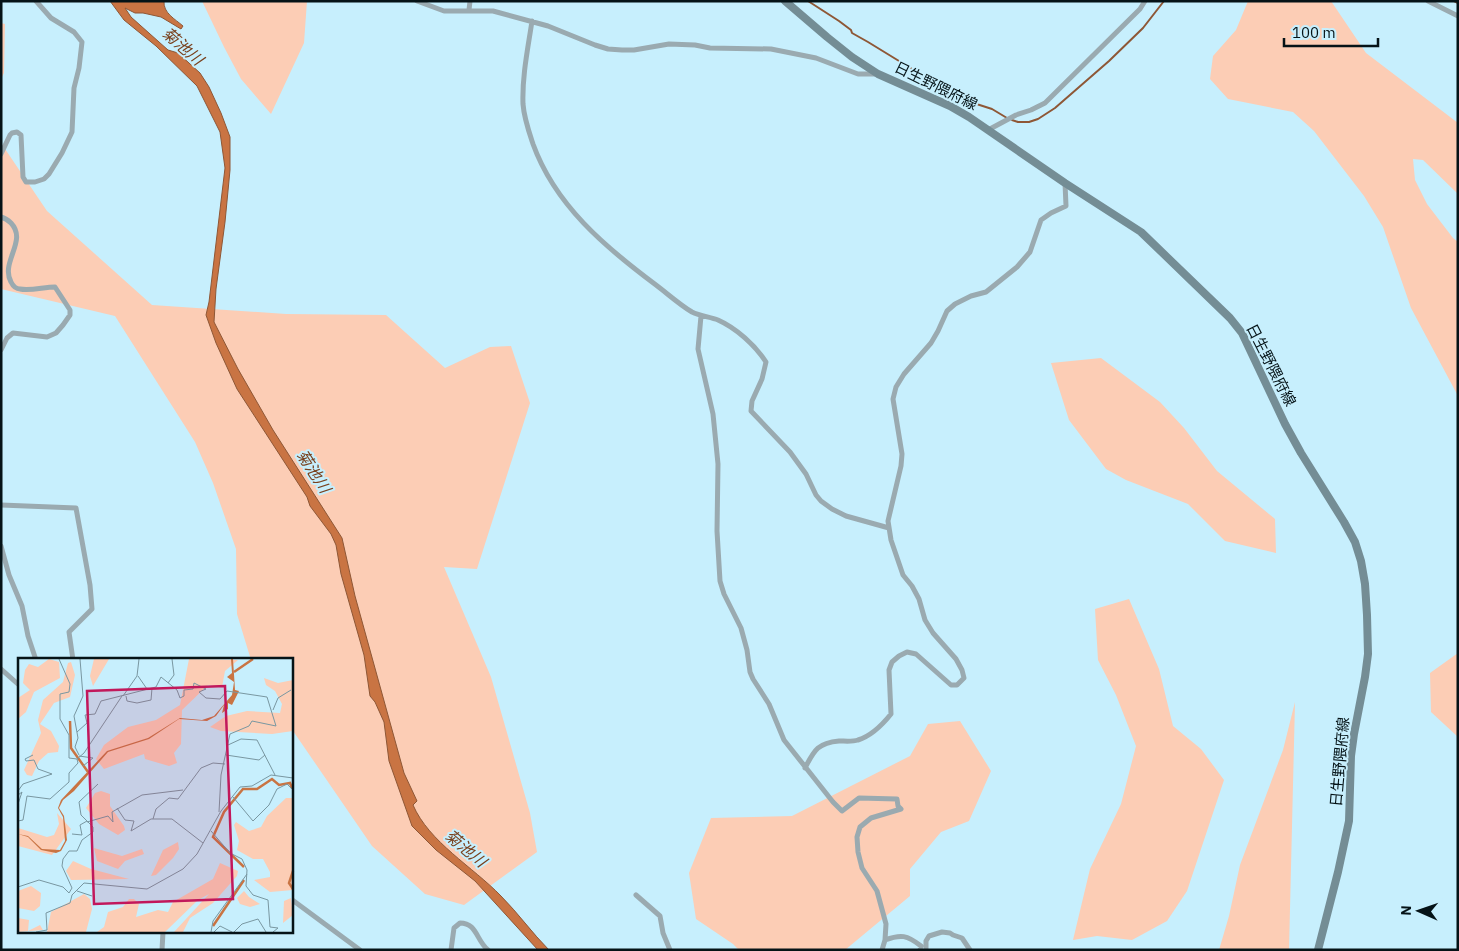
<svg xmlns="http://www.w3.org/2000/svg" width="1459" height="951" font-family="'IBM Plex Sans','Noto Sans JP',sans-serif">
<rect width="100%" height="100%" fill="#c7effd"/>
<!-- green -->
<path fill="#fccdb5" d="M202,1H307L304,43L271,114L241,79L224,47Z
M1248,1H1331L1366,53L1458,123V194L1423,160L1413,159L1415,180L1427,204L1453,238L1458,242V396L1411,308L1383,227L1364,196L1314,131L1293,112L1228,99L1210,79L1213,56L1236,30Z
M1,23L5,24L4,73L1,79Z
M1,143L47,211L152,305L286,314L386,315L445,368L490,347L511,346L530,403L477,569L444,567L491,677L530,813L537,852L464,905L425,894L372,846L291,728V660H251L237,614L236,549L213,483L195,442L115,316L1,289Z
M1101,358L1160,402L1184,428L1217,471L1275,519L1276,553L1225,541L1188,504L1126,480L1106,469L1069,420L1051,363Z
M1129,599L1159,669L1173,726L1201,749L1224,780L1187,891L1167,921L1132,940L1097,936L1073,940L1090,869L1121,804L1136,746L1116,695L1098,660L1095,609Z
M1458,653V737L1431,712L1430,673Z
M1295,702L1289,950H1219L1229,916L1240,865L1283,750Z
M960,721L991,771L969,821L941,832L910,869V896L845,950H739L733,944L696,919L689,873L711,818L792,816L910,756L928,724Z"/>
<!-- water -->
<path fill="#c97443" stroke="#8e5736" d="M110,1H164C163,13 175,19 183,26L181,29L161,17L143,13H135L125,8L131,17L168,50L178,53L200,73L209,87L221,113L230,137V170L225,222L216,289L214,322L238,369L273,430L342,538L355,596L404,773L417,801L413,805C429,842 473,867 501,896C518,913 532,933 549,950H538L475,881L436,850L412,826L389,761L384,722L375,702L370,696L364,655L341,574L336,545L331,534L310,506L307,497L237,389L216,343L206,315L209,302L225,168L220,132L197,86L156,46L124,20Z"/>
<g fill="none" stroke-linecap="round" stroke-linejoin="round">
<!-- stream -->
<path stroke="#8e5736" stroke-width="2" d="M808,1L839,21L851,30L852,33L868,42L961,99L992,109L1007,118
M1454,1L1458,3
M1012,120L1018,122H1029L1038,119L1055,108L1109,61L1143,28L1164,1"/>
<!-- street -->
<path stroke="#9aaab0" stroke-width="5" d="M417,1L444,11H493L548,26L595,45L608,49L622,50H634L669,44L695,45L710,48L771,49L816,58L858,74H878
M1428,1L1458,16
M469,10L470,1
M532,21C528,48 522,76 523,104C524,118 529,132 533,144C555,205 605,247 656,285C668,294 680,305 692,312C700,316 710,317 718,320C736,328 755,345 766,362L762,379L752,401L751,411L790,452L806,474L816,495L821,501L832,509L846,516L889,528
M988,130L1016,115L1031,110L1045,103L1140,9L1145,1
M1,154L10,135L12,133L17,132L21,135L23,177L26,182H35L44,179L49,174L62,153L72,132L74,88L79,68L82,42L74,32L51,18L36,1
M1,217C5,218 8,220 11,223C28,241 0,262 11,282C13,286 16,289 20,289C31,291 44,287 55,287L70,310V315L63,325L56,333L47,337L13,333L7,338L1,350
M701,316L698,349L713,414L718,464L717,531L720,581L724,594L741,628L747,650L750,672L753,679L769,704L784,740L833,802L842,811L859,798L897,799L898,806L901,809L871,818L860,827L857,837L858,852L862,868L877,891L886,924L885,940L882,950
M1,505L76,508L90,585L92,609L69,632L73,660
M1,546L9,575L22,606L28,636L36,660
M1,669L19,685
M805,768C814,751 817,743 839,741C845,741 852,742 858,740C871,736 883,724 891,714L889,670L892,662L899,656L907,652L916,654L951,685H957L964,678L962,670L956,659L933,633L925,620L919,599L912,586L903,575L891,540L888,521L901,466L902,454L893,399L896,387L904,374L931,343L938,331L947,311L955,304L971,296L986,292L1017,267L1030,252L1041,220L1051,213L1066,206L1065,183
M636,895L660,916L663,933L670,950
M291,899L360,950
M885,940C901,934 907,935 921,946L920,950
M162,950L163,932
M451,950L454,928L460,923C477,923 476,940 488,950
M926,950V941L929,936L942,932L950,933L953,935L962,938L970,950"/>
<!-- secondary -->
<path stroke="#748d95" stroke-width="8" d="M785,1L827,37L852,57L878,74L950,106L969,117L1065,183L1141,232L1230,318L1242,333L1285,424L1301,453L1344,522L1355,542L1361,561L1365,584L1367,615L1368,654L1365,677L1354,734L1351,756L1349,821L1338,872L1318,950"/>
</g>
<g text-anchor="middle" stroke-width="4" stroke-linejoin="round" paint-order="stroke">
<!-- street labels -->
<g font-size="15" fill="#051317" stroke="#c7effd">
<text transform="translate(936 86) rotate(26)" y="5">日生野隈府線</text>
<text transform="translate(1271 365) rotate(63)" y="5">日生野隈府線</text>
<text transform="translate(1340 762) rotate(-85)" y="5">日生野隈府線</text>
</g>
<!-- water labels -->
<g font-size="16" font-style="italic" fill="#79401d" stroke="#c7effd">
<text transform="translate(183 46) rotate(41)" y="6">菊池川</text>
<text transform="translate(314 471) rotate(57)" y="6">菊池川</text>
<text transform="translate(466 848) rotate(40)" y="6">菊池川</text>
</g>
</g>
<!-- overview -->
<g transform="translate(18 658)">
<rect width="275" height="275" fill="#c7effd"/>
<path d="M31,1L41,4L42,20L16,34L8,54L0,61V40L12,32L5,25L7,12L11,6L20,9ZM76,1H91L75,28L72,18ZM171,1L220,2L207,13L204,29L190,27L164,52L163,86L156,95L159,105L151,108L127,101L126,96L86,111L78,101L86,87L110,69L138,62L162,47ZM53,4L57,17L52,39L36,45L22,66L33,73L41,88L40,94L30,95L21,103L14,118L9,117L6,112L23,75L20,62L25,42L45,24L50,5ZM246,20L260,25L275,22V73L254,76L203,73L192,69L208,58L229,53L262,55L264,46L257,33L248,27ZM83,133L92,136V148L106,168L107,172L100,177L81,166L68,150L77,135ZM268,140H275V232L252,234L236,222L252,219V214L245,201H235L219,192L221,183L216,167L218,164L231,173L243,169L249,158ZM39,155L53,171L34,197L0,188V170L29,179L36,177L41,166ZM160,184L161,191L155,200L138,217L133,218L145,192ZM76,190L104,198L124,191L126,196L107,203L100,211L79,203ZM55,203L73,211L111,221L53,222L48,213ZM202,205L220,213L219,218L195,245L172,260L165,274H156L191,236L180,242L147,274H79L86,269L90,254L105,249L111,241H116L121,246L118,259L140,252L150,254L155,244L195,221ZM13,228L23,235L22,248L16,253L0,250V233ZM226,233L231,239L242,246L232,249L222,246L219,240ZM66,236L72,241L74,251L68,274H29L33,254ZM273,240L275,257L265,265L266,243ZM0,260L11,262L10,273L22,267L25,272L0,274Z" fill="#fccdb5"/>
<path d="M213,1H215L217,32L221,33L214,47L210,45V51L204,55L206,47L198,58L189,63L161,61L131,81L90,94L56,133L45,142L41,150L46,158L49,182L43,193L38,195L23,192L10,179L0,176L10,178L24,191L42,192L47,183L45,159L40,150L43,142L89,93L130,80L162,60L184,62L196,58L214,37L216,24L209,19L214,15Z" fill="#c97443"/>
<path fill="none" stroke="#c97443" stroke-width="2.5" d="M216,14L235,1M52,63L53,90L70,114M226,209L195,179L206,154L225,131H239L254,121L261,127L272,125L274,130M275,213L271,225L275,231M195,268L226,222"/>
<path fill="none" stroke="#7997a1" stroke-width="1" d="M41,1L52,26L51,34L42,36V61L51,77V100L59,101M120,18L129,31M150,25L156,17L154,1M105,38L119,18L121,1M108,38L109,43L119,45L133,42L134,30M255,52L260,40L273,32M59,74L69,65L67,57L77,56L83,43L138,29L143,19L159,32L162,40L166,38V32L175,31L176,25L188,31L181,34L188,40L202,41L209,33L249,39L258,68L234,63L231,68L212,76L203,117L201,154M210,87L223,81L239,82L257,117M61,97L57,89L60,80L56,58L65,38L62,1M208,97L241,102L247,97M61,98L75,100L65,108M0,133L5,126L34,116L20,111L16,102L8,103L7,101L15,97M0,137L4,134L0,146M215,139L235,163L251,147L259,131L269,126L275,132M99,150L107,162L116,163L113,173L133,161H154L185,185M135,161L138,151L151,140L160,141L183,110L195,105L207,106M0,163L5,162L9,138L32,141L51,124V115L60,105L59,101L66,95L104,38M69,164L90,158L95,164L94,154L124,137L165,132M193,173L212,195L224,201L229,212L228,228L235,237L250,242L252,269L260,270L255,274M54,176L64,177L62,167L69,163M0,229L21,222L45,229L51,235M59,233L74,238M51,235L54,230L44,208L45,201L51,193H59L64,182L75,174V169L63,157L61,144L80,126M18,274L29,272L28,255L52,245L54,237L66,225L129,231L165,211L179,196L203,153L222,129L234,128L253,117L275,120M193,274L195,263L229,216M196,274L202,268L214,274M216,274L224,266L240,261L248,274"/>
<path fill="#c2185b" fill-opacity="0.15" stroke="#c2185b" stroke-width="2.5" d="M207,28L215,241L76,246L69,33Z"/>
<rect width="275" height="275" fill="none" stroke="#051317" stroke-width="2.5"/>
</g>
<!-- border -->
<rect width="1459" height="951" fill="none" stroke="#051317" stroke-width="5"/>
<!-- north arrow -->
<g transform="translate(1419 911) rotate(272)" stroke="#c7effd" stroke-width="4" paint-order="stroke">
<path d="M0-4L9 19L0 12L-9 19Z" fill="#051317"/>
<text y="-8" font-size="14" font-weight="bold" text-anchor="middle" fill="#051317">N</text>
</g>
<!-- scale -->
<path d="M1284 38v8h94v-8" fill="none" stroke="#051317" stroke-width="2.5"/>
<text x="1292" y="38" font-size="15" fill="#051317" stroke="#c7effd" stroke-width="4" paint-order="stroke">100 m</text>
</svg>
